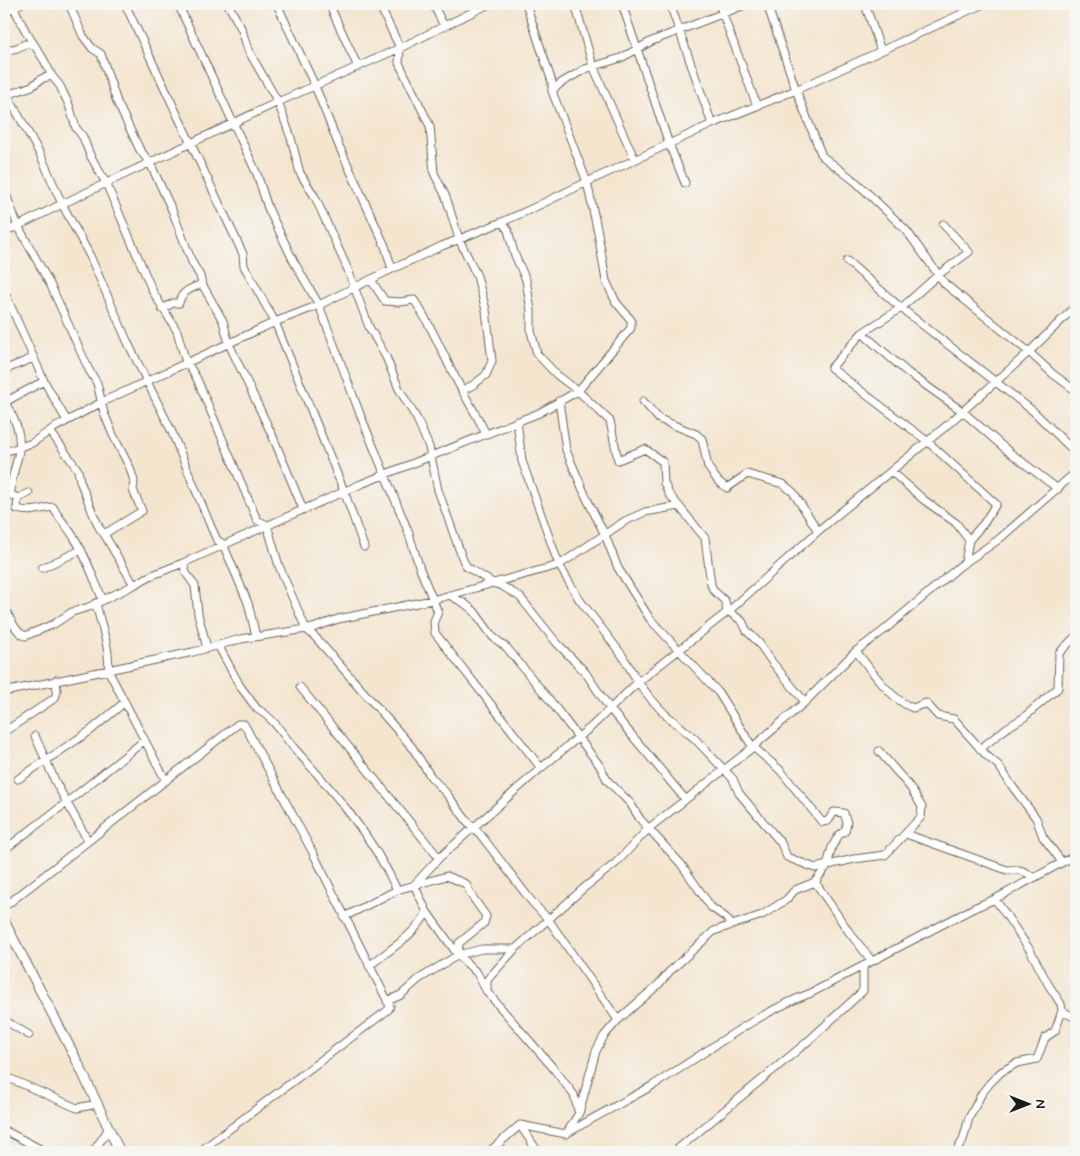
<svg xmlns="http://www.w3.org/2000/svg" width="1080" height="1156" font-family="Mynerve,sans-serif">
<rect width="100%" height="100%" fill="#f6f6f2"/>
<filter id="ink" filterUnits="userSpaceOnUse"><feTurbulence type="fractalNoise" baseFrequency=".02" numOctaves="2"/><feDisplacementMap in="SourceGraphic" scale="10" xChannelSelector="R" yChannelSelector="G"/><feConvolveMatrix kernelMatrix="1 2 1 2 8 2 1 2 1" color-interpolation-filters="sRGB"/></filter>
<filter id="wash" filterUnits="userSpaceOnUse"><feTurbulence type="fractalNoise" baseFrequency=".0096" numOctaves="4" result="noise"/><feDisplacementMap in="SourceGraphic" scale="20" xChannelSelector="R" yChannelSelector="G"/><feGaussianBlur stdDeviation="1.12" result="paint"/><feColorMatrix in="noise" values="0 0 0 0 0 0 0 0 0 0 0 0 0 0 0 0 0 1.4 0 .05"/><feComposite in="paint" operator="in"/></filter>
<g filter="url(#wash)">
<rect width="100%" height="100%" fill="#f4e5cf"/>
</g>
<g filter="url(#ink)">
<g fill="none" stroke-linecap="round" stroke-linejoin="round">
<defs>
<path id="minor" d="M12,4L26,32L44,60L52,76
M69,4L83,36L92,48L101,54L117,102L140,150L150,163L172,210L192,262L200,276L202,284L223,321L229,344L273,437L303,509
M125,4L243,254L244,266L275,322L344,491L364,547
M178,4L257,174L268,208L294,262L319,305L360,414L408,531L420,569L438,612L434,621L435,633L541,768
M228,4L242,30L248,50L278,102L291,138L300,173L315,197L348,270L369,327L386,357L399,389L417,419L429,447L438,490L463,560L467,567L493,583L502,586L520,597L556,642L585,672L610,709L685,799
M329,4L358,67
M379,4L400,48L399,63L430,126L434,173L446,197L459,239L477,276L486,310L492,361L486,375L473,385L463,390
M433,4L444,26
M526,4L552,82V91L587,182L531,209L502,222L508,230L514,253L526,280L531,311V331L537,354L557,375L578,391L610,421L618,460L645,449L663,462L664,483L669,494L705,538L711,584L713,590L725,601L727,612
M575,4L593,66L635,160
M622,4L669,144L685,183
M670,4L712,124
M719,4L757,106
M767,4L796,90L822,156L856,182L906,230L945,284L1029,352L1076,306
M865,4L881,51
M4,12L20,4
M4,51L17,48L25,44L34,45
M4,89L41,156L62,204L90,256L128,343L171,430L211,527L217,540L223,544L248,603L256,636
M552,91L561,83L585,69L621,58L652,41L747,4
M7,95L32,86L43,78L52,76L60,86L69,105L76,128L83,137L90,155L106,183L153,292L177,331L185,359L197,379L257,520L267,525L279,566L306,629L316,638L412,747L431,777L446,793L467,821L480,834L532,902L548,919L618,1020
M4,189L18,226L51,286L89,370L97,383L104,413L113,435L130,468L134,481L133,490L142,511L104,534L134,585
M943,224L969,252L938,275L901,308L862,333L831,368L927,441L996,504L984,523L969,540
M4,232L18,226L62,204L278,102L400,48L489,4
M847,261L901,308L1033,411L1076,453
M392,269L442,246L502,222
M371,280L385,301L400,302L414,300C430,323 440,348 453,373C463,394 476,413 486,434
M4,291L44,381L67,421
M162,309L173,303H179C181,291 192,288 202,284
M862,333L907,372L962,411L1008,451L1058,489
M4,370L33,358
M4,401C15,419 23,434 18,456C15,469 10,481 11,495L18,498L29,493
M559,401L566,450L586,497L605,535L618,568L650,619L718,692L752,746L780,770L822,822L828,821L834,812L844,813L847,823L845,831L839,835L832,847L827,866L815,882L795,890L786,900L762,915L714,931L669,972L659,984L618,1020L604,1036L596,1051L579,1113L566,1134
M643,401L659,419L696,434L702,439L708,467L718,481L727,488L747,474L783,484L793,492L818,531
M5,402L44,381
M517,421L522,461L559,565L579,599L622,655L638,682L651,699L665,714L694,738L733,779L739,793L781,843L787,857L815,868L854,859L885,855L921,817L922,807L910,787L879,751
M50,431L78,470L80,481L94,516L100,529L104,534
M4,452L32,443L54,428L102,402L275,322L319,305L392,269L385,246L339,146L315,86L277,4
M891,471L924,500L956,523L969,540L965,562
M18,498L17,509C32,513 38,509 53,507C59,519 68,527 75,539C87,558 94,580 103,600
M183,563L361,484L539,413L578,391L631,328V320L616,302L606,281L598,233L587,182L712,124L796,90L983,4
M42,568L81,550
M449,595L464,603L474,611L493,637L507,648L552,703L600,766L607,780L630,803L640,819L681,864L711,907L725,917L732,925
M4,605C9,616 14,631 25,636L54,624L72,612L89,607L134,585L150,576L183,563L186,573L195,586L198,614L207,648
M730,610L732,614L742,621L747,631L759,643L772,662L805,702L856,651C871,670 891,700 913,708L926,703L938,716L954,719L986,755L999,766L1012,786L1036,818L1043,837L1062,862
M218,645L240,686L257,709C273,717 283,735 294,748C333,791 373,837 397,890
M856,651L883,631L960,566L998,540L1076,472
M300,687L439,858
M4,692L108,670C111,648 100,624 96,603
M7,730L55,698L57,691L56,680
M35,736L56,783L88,841
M980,749L1008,727L1023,718L1058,688L1059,653L1076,636
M18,779L90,731L125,702
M166,781L108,670L193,652L241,639L313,628L338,619L432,600L559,565L625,521L645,512L679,506
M906,834L1007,870C1019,869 1025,870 1033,878
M4,850L66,803L145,740
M815,882L849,932L872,961
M995,899L1030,950L1048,984L1061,1004L1062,1011L1076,1018
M4,907L238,724H244L312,851L390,1006L388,1010L199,1152
M427,912L458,955L477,973L487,992L554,1069L574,1095L578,1111
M344,917L397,890L447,876L466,884L471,895L486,916L484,923L459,943L458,955
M369,966C389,950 415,935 427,912L414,885L439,858L541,768L592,726L638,682L730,610L825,525L945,427L1029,352L1053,374L1076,391
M487,990V980L515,949
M387,1001L401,995L419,979L458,955L482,949H515L585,887L616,863L649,828L747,752L805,702
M4,1020L29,1035
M4,1076L77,1108L97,1104
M520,1125L538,1152
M4,1130L46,1152
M93,1152L108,1130
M489,1152L520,1125L566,1134C594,1117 622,1103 650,1087C703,1056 752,1015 811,993L974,908L995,899L1076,855
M674,1152L806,1043L863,991V966
M956,1152L963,1140L969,1118L982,1093L990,1083L1001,1072L1017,1063L1037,1059L1045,1038L1055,1031L1062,1011"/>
<path id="major" d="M4,921L77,1061L120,1152"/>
</defs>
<!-- minor casing -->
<use href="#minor" stroke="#68625b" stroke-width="9"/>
<!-- major casing -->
<use href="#major" stroke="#68625b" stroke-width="11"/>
<!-- minor -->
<use href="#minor" stroke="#fff" stroke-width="7"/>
<!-- major -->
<use href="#major" stroke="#fff" stroke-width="9"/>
</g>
</g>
<!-- margin -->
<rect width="1080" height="1156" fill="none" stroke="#f6f6f2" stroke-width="20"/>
<!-- north arrow -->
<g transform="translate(1028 1104) rotate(90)" stroke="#f6f6f2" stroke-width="4" paint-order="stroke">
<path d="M0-4L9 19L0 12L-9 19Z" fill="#1c1c1c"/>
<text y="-8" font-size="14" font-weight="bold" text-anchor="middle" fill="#1c1c1c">N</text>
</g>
</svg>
